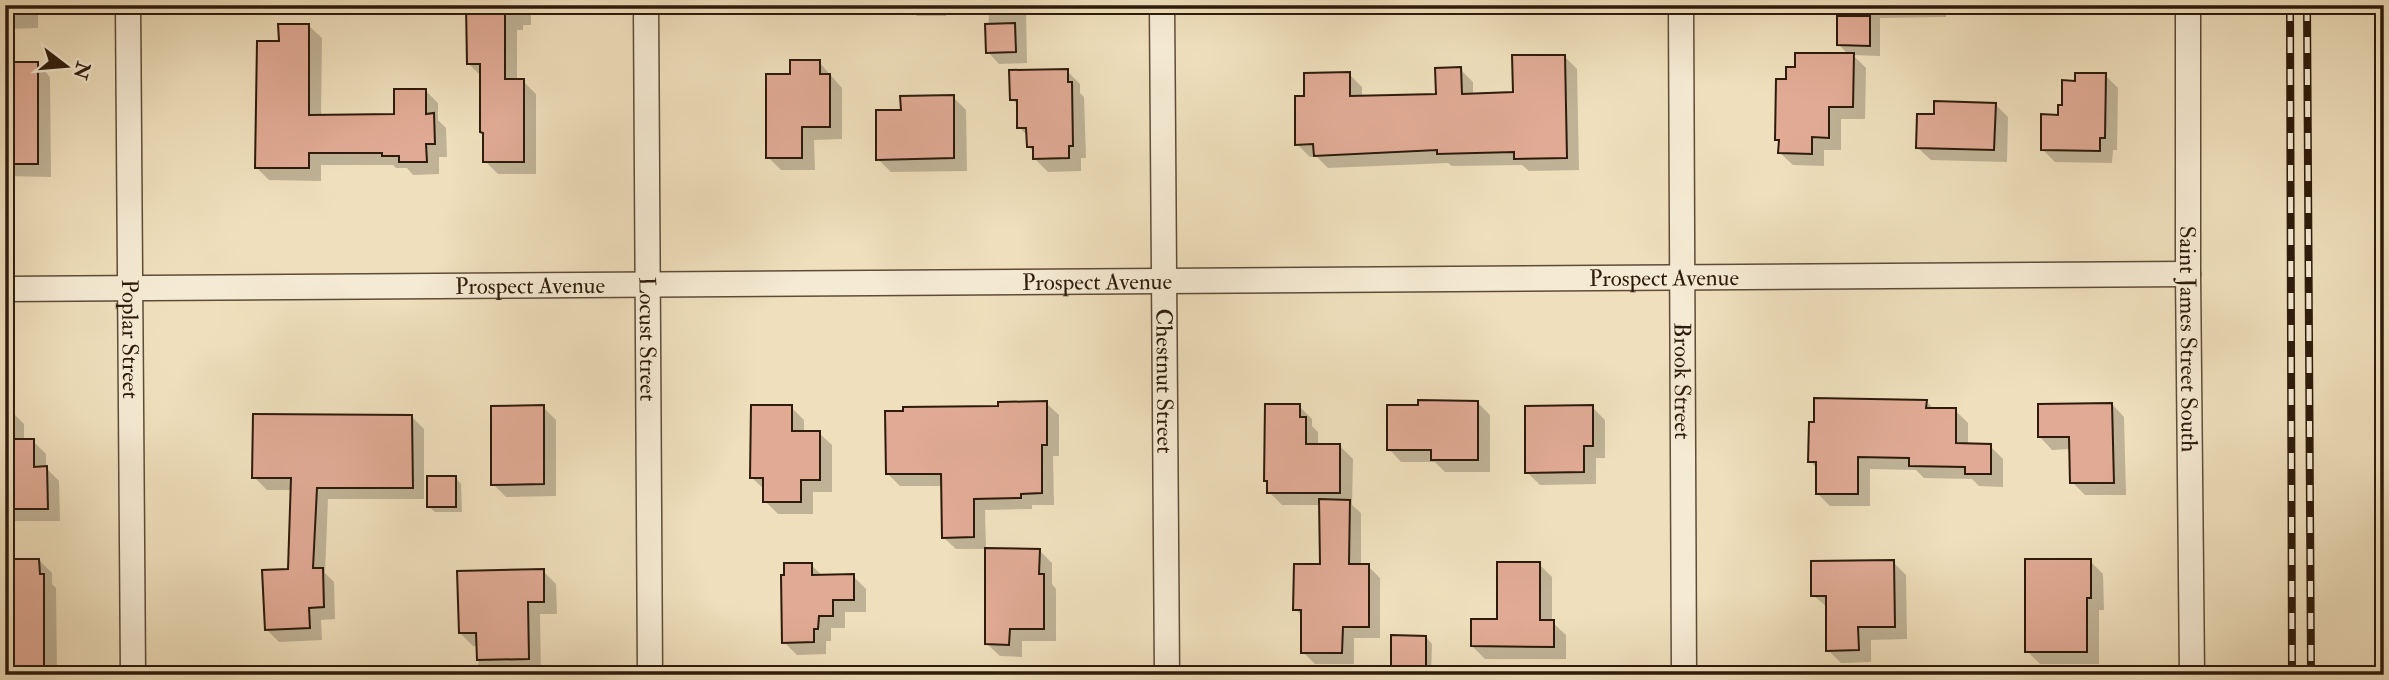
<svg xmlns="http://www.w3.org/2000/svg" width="2389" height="680" font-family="'IM FELL Double Pica',serif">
<rect width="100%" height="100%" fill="#efdfbc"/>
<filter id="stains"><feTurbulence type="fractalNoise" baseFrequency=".00286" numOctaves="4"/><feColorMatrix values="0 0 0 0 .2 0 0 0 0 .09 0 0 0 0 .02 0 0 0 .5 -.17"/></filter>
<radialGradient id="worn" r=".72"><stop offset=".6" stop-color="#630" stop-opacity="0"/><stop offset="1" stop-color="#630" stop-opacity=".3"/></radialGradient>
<!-- shadow -->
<path fill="#0003" d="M5,5H38V28L5,29Z
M468,5H535V9H531V25H523V30H517V81H523L536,94V174H498L485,161L482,77L468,63Z
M802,5H866V12L810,13Z
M911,5H946V16H917L911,10Z
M989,5H1059V8H1026L1027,63L999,64L988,52Z
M1300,5H1364V6L1301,7Z
M1509,5H1574V15H1519Z
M1839,5H1946V17L1880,18V56L1853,55L1866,68L1865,119H1841V150H1824V166L1793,165L1780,153V142L1777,139L1787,81L1849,55L1839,45Z
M2048,5H2083V10L2053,11Z
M309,26L322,38L321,116H396L425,90L438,103V120L446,128L447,157H439V174L413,175L407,168H396L393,165H321V181L269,180L256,167L280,43Z
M1564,56L1577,69L1579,170L1529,171L1522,165L1452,166L1448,163L1328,168L1317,157H1310L1297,144L1306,98L1349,74L1362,87V98L1438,96L1460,69L1473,82V95L1515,94Z
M819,62L842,88V139L814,140L815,170H781L768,157L792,76Z
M5,64H38L50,77L51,177L5,176Z
M1067,71L1080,84V93L1084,97L1086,158H1081V171L1048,172L1035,159V153L1028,146V136L1019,127L1018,106L1012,99Z
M2105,75L2118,88L2117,150H2113L2112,163L2055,162L2042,149L2064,107Z
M953,97L966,110L967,171L891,172L878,159L902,112Z
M1995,104L2008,117L2007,162L1931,160L1918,148Z
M1926,401L1935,410H1955L1968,423V445L1990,446L2003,459V487L1979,486L1972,479L1924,478L1916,470L1870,469V506H1830L1817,493V468L1810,461Z
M1477,402L1490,415V472H1445L1435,462H1401L1389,449Z
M1046,403L1059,415V456H1053L1054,505H1032V509L985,510L986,549H956L943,537L942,486H900L888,474L1000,408Z
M2112,404L2124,417L2126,495H2085L2072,482L2071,449L2052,450L2040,437Z
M1299,406L1312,419V426L1318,432V446H1340L1353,459L1352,505L1361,513V566H1368L1380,578V638H1354V664H1315L1303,652V617L1295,609L1322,566L1321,505H1282L1269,492V484L1266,480Z
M543,407L556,420V496L506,497L493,484Z
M791,407L804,420V433H819L832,445V492H813V514H778L765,501V490L752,478Z
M1592,407L1605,420V458H1596V484L1540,485L1527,472Z
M5,411H11L24,424V441H33L46,454V468L59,481L60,521H5Z
M412,417L424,429V499H328L325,573L334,582L335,619L321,620L322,640L279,642L266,629L289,571L293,490H267L254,477Z
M455,477L461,484L462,512H435L428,506Z
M1039,550L1052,563V584L1056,589V641H1022V657L1000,656L987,644Z
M39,560L52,573V584L56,588L57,675H5V561Z
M2090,561L2103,574L2104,610H2099V664H2040L2027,651Z
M1893,562L1906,575L1907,639L1871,640V662L1841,663L1828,650V608L1813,595Z
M1539,564L1552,577V622L1566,635V659H1485L1472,646L1499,620Z
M811,565L823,576H853L866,589V612H845V628H831V641H826V654L797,655L784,642Z
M543,571L556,584L557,614H540L541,675H479L478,646H473L460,633Z
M1426,637L1432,644L1431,675H1399L1393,669Z"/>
<!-- building -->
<path fill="#e0aa94" stroke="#2d1b0b" stroke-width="2" d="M466,5H505V79H524V162H483V133L480,132V64H467Z
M1837,16H1870V46L1837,45Z
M1015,23L1016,52L986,53L985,24Z
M278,24H309V115L394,114V89H426V114L434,113L435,144H426L427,162H399V156H382V153H309V168H255L257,41H279Z
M1795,53H1854L1853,107H1829V138L1812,137V154L1778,153L1779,140H1775L1776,79H1786V67H1795Z
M1512,55H1565L1567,158L1514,159V152L1437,154V150L1314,156L1313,144L1295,145V96H1304V73L1350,72V96L1436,94L1435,68L1461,67L1462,94L1513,92Z
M790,60H820V74H830V127H802V158H766V74H790Z
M5,62H38V164H5Z
M1068,69V82H1072L1073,146H1069V158L1033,159V147H1027L1026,128H1017V100H1010L1009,70Z
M2075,73H2106L2105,138H2100V151L2041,150V114L2058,115V105H2062V80L2075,81Z
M954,95V158L876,160V110H901L900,96Z
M1934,101L1996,103L1994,150L1916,148L1917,114H1934Z
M1814,398L1927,400L1926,408H1956V443L1991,444V474H1965V467L1909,466V458L1858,457V494H1816V462H1808L1809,422H1814Z
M1418,400L1478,401V460H1431V450H1387V405H1418Z
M1047,401V445H1042V493L1021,494V498L974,499V537L942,538L941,474H886L885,411H903V407L998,406V402Z
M2112,403L2114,483H2070L2069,437H2038V404Z
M1265,404H1300V417H1306V444H1340V493H1267V481H1264Z
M544,405V484L491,485V406Z
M751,405H792V431H820V480H801V502H763V478H750Z
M1593,405V446H1584V472L1525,473V406Z
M253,414L412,415L413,488H317L313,568H323L324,607L309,608L310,628L265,630L262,570L288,569L291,478H252Z
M5,439H34V467L47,466L48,509H5Z
M427,476H456V507H427Z
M1319,499L1350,500L1349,564H1369V627H1343L1342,653H1301V610H1293L1294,564H1320Z
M985,548L1040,549L1039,574H1044V629H1010L1009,645L985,644Z
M8,559H39L40,574H44V675H5Z
M2025,559H2091V598H2087V652H2025Z
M1894,560L1895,627H1858L1859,650L1826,651V596H1811V561Z
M1497,562H1540V620H1554V647L1471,646V619H1497Z
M784,563H812V575L854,574V600H833V616H819L818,629H814V642L782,643L781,575H784Z
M544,569V602H528L529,659L477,660L476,633H459L457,571Z
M1391,635L1426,636V670L1391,669Z"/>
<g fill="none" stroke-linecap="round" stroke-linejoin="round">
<defs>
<g id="minor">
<path id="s1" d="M128,5L133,675"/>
<path id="s2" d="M646,5L650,675"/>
<path id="s3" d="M1162,5L1167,675"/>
<path id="s4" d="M1681,5L1684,675"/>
<path id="s5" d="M2188,5V274L2192,675"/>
<path id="s6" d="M5,289L2188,274"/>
</g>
</defs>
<!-- minor casing -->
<use href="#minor" stroke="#5e4c37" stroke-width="27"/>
<!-- minor -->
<use href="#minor" stroke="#f5ead3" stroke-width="24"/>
<defs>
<path id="rail" d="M2290,5L2292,675
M2307,5L2311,675"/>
</defs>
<!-- rail casing -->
<use href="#rail" stroke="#2d1b0b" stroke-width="8"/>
<!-- rail -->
<use href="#rail" stroke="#f5ead3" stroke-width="5" stroke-dasharray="16" stroke-linecap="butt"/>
</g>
<g text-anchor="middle" stroke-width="5" stroke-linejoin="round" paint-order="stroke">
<!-- street labels -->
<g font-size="23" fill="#2d1b0b" stroke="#f5ead3">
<text dy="8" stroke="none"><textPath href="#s6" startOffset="1659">Prospect Avenue</textPath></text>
<text dy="8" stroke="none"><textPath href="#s6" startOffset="1092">Prospect Avenue</textPath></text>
<text dy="8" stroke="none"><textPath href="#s6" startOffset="525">Prospect Avenue</textPath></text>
<text dy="8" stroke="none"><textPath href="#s1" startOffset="334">Poplar Street</textPath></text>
<text dy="8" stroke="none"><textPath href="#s2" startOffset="334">Locust Street</textPath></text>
<text dy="8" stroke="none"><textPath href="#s5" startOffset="334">Saint James Street South</textPath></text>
<text dy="8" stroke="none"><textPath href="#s3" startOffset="376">Chestnut Street</textPath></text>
<text dy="8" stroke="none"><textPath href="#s4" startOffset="376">Brook Street</textPath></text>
</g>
</g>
<!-- margin -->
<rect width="2389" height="680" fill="none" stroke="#efdfbc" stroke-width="28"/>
<rect x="7" y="7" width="2375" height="666" fill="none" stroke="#2d1b0b" stroke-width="3.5"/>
<rect x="14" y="14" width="2361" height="652" fill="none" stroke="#2d1b0b" stroke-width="2"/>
<!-- north arrow -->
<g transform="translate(66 66) rotate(106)" stroke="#f5ead3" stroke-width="5" paint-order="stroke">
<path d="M0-5L12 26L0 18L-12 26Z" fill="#2d1b0b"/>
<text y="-10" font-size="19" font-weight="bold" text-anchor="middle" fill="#2d1b0b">N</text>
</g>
<rect width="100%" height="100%" filter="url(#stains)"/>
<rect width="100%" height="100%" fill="url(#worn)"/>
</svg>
